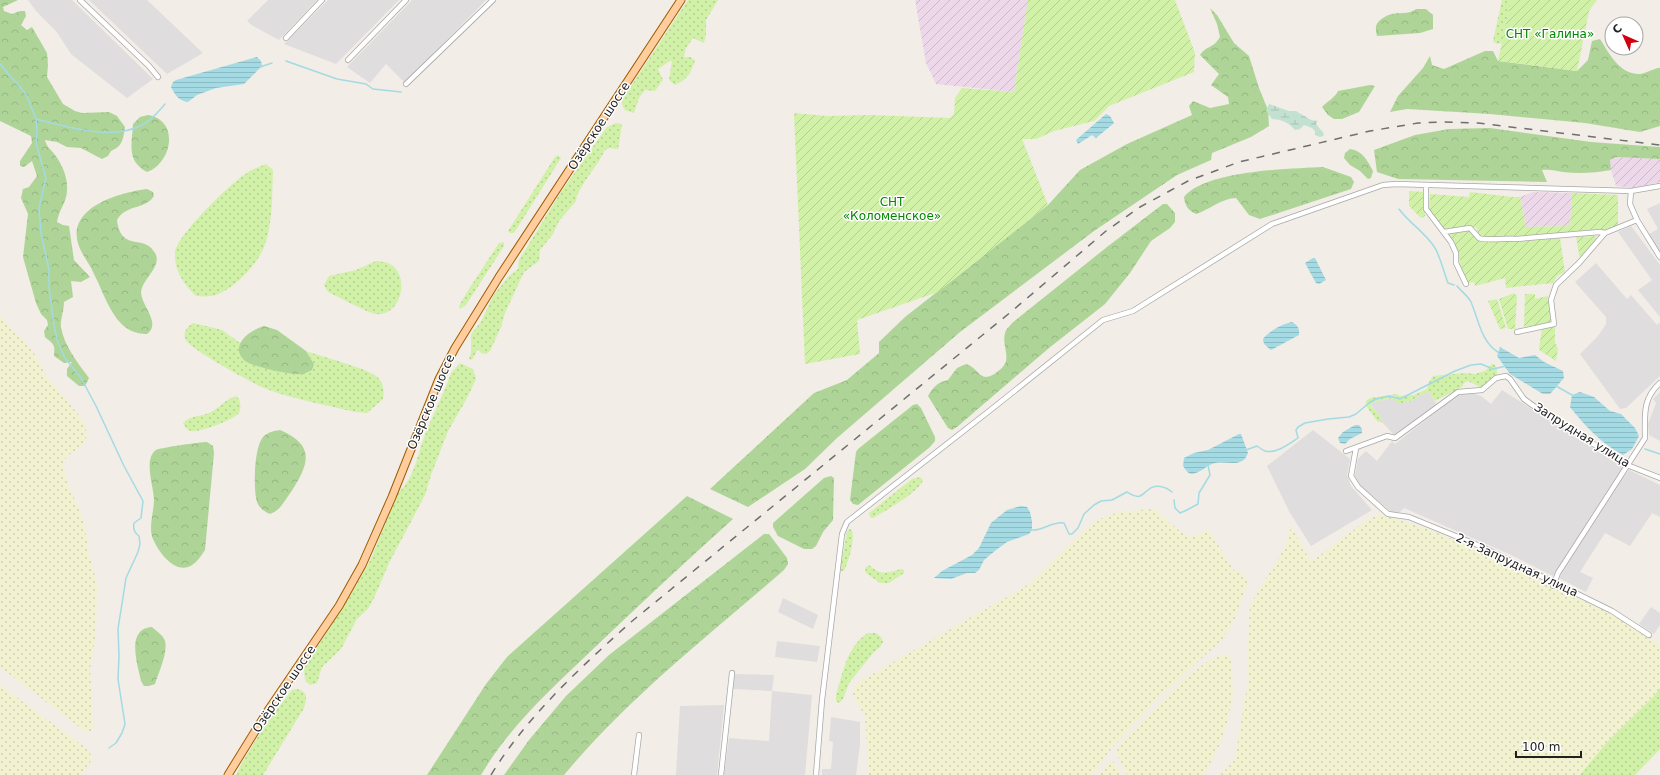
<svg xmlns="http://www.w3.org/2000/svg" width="1660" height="775" font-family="'DejaVu Sans',sans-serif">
<defs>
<pattern id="industrial-furrows" width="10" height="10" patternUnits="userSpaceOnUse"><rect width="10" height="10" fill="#ecd8e9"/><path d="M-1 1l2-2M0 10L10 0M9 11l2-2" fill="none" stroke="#cab9c8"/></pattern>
<pattern id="farmland-dots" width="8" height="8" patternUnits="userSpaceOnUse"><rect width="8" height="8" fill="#f2f2d0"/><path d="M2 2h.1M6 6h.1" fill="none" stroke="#cfcfb2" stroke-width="1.8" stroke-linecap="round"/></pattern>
<pattern id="grass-dots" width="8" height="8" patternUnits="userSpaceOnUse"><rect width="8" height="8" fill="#d1f0a8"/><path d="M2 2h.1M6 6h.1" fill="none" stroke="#b3ce90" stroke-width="1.8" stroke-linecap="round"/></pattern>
<pattern id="forest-crowns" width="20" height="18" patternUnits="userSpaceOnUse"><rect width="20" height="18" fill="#aed597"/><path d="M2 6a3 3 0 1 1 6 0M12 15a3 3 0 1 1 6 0" fill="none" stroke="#95b782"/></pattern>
<pattern id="wetland-marsh" width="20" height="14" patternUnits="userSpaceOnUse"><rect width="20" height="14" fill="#c2e1d0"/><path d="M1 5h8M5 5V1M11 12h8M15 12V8" fill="none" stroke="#a6c1b2"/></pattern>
<pattern id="garden-furrows" width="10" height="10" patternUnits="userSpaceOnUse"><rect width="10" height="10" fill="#d1f0a8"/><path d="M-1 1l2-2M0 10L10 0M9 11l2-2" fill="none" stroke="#b3ce90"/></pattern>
<pattern id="water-rules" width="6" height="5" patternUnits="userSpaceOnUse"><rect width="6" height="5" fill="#a3dae3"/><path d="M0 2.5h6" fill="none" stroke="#8cbbc2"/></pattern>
</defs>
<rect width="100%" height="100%" fill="#f2ede6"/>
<!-- residential -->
<path fill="#dfddde" d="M28,0H72L153,79L127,98L71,54L56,31L36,11Z
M89,0H147L203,53L167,74Z
M268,0H317L279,40L253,26L247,21Z
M328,0H399L336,64L284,44Z
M412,0H486L405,83L386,64L370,83L347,67Z
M1660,203V253L1649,234L1658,229L1647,209Z
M1631,226L1660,265V317L1638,290L1652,280L1618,232Z
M1596,263L1627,299L1631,295L1657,325L1660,322V376L1626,408L1620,409L1580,354L1598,336L1606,324V317L1575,282Z
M1502,390L1624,468L1553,576L1509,554L1404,508L1400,512L1393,513L1357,483L1355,479V475L1358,459L1366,451L1377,461L1392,441L1395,444L1460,393H1471L1481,396L1491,404Z
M1429,392L1437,405L1394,435L1382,422L1380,416L1370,404L1374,402L1393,398L1410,402L1418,396Z
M1660,392V441L1649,435L1648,424L1656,403L1653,399Z
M1313,430L1350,459L1347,475L1351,486L1372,510L1311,546L1290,513L1267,466Z
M1629,470L1660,485V517L1652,513L1630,546L1605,533L1580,572L1593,578L1586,592L1559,578L1606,499Z
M783,598L818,615L813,629L778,612Z
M1651,607L1660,613V625L1654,634L1639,624Z
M777,641L820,646L817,662L775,657Z
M734,674L774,675L772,691L812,695L805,775H724L729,738L769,741L772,691L733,689Z
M724,705L717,775H676L680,706Z
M831,717L860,722V745L856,775H822V769H831L833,742L829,741Z"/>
<!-- industrial -->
<path fill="url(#industrial-furrows)" d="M915,0H1028L1014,92L936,84L926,63Z
M1616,157L1660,159V182L1634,188L1616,186L1611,170L1610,160Z
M1533,192L1572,193L1570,226L1526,227L1520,197Z"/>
<!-- farmland -->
<path fill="url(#farmland-dots)" d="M0,316L23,340L35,355L47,377L78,414L85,425L87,435L84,444L66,457L64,463L65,478L80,511L85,527L89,554L97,583L96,635L90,669L93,727L90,732H86L0,667Z
M1148,509L1155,510L1181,532L1190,537L1198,535L1206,530L1211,533L1232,568L1235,571L1241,572L1247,579V585L1235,618L1222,640L1158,698L1112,748L1092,775H869L865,717L853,694L854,687L859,682L999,601L1017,592L1033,581L1088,527L1100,519L1116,513Z
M1381,514L1428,529L1522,568L1553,586L1616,616L1648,638L1660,645V688L1653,697L1608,741L1580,775H1220L1235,760L1244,702L1249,680L1247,662L1250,605L1286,546L1291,526L1311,562L1367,520Z
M1227,654L1231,658L1232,665L1233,697L1226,726L1219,746L1204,775H1127L1116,753L1118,747L1185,678L1208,661L1221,655Z
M0,685L86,748L90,753L92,758L89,765L81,775H0Z
M1111,760L1114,762L1121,775H1099Z"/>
<!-- grass -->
<path fill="url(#grass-dots)" d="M688,0H718L706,20V34L704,43L693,38L686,48L684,57H690L695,60C691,73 688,79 675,85L669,80L672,61H670L658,69L663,80L655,91L645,90L639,98L634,113L625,110L622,105L623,98Z
M1502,0H1511L1502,43L1497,44L1493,41Z
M616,123L622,124L618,149L610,148L605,150L599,161L585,181L577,195L576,201L559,221L553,234L540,250L539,261L524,272L505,313L501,327L490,351L486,354L481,353L478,349L472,360L469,359L471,353V334L481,322L493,296L508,277L518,269L519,260L561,192L607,127Z
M558,155L561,158L514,233H510L508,231L555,157Z
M266,164L273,170C272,193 273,225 264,247C257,265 231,293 211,296C206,297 201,296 196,296C184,285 174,270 175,253C176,236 229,185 244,175C251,170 258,167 266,164Z
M504,242V246L466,305L460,309L459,306L467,292L499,243Z
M376,261C379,261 385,262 388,263C412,274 401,317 376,314C366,312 339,297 328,292L324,285L329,276L356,270Z
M193,323L222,330L240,343L239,351L314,364L306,351C322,357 366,368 376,376C384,382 384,391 383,399L367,413L356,412C325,405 293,399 264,388C252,383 190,349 186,340C182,333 187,327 193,323Z
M460,363L473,369L476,379L467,398L448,431L431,475L425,495L389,563L374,598L368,609L357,619L341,649L322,667L317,683L310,685L305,680L304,668L350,596L371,559L398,493C415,477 417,456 425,435C433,414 444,394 451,373Z
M1493,363L1497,368V374L1482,388L1468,381L1464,383L1462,387L1435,401L1429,392L1418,396L1410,402L1408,401L1399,404L1392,398L1374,402L1370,405L1380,416L1382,422H1378L1369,410L1366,405V401L1370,398L1397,394L1399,396L1414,395L1427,389L1429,382L1433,376L1465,373L1475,374L1485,371Z
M236,396L239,399C240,404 242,409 238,414C232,420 199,433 191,431C187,430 185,427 183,423C190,415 200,417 209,413C220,408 225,399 236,396Z
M920,477L923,480C919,492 885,511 873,518L870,517L869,513L912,479Z
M849,529L852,530C855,542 849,559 844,571H842L840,570L847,532Z
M869,565C881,576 886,573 901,569L904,570V573L889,583H880L866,573L865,568Z
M868,633H876L881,637L883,642L880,647L873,653L849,683L843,699L839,703L836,701V695C843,673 847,646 868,633Z
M1660,688V749L1635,775H1580L1608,741L1653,697Z
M296,689C308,691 307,698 304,708L263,775H236C251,744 271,716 292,690Z"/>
<!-- forest -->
<path fill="url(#forest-crowns)" d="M0,0H18L3,7L4,11L12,14L20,11H25L26,16L21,25L27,30L32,27L47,53L48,65L47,77L63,104L75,111L82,113L109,112L117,116L125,127C123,139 123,146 111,151L108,156L102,159L81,148L67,147L57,142L45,140C47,148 51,149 55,155C62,164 68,178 67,190C67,202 59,209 57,222L63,225L69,226L74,260L90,277L81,282L71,281L73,297L64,302C64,310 60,321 61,327C64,346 78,363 89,378L85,386H79L67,376V369L72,362L64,363L54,356C55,343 54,345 45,337L44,331L48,325L47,320L41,314L36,303L23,257L28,214L21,198L23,189L29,187L37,176L32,161L24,167L20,166V161L32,143L31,136L0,121Z
M1210,8L1217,15L1234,43L1249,56L1259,88L1268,110L1269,126L1251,137L1212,153L1211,160L1177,175L1094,231L960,332L837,438L805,469L748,507L710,489L814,393L847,380L879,353V342L905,317L1048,205L1080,170L1127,144L1192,115L1189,106L1193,101L1210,108L1229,104L1228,97L1211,85L1219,74L1200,55C1207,45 1213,49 1220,37L1217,24Z
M1416,9H1426L1433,15V29L1420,33L1377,36C1375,27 1375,23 1383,18C1397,9 1405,17 1416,9Z
M1600,39C1609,53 1619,74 1639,74C1646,74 1653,68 1660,68V126L1640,132L1585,123L1490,114L1407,109L1390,112L1398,96L1423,68L1430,56L1432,65L1444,69L1485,51H1493L1498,61L1577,71L1588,60L1592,41Z
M1370,85L1375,86L1359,112L1342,119H1334L1328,115L1322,107C1327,101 1335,98 1338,91Z
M148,115C181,121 171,164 147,172C126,161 132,144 133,124L140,117Z
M1490,128L1591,142L1660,147V159L1616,157L1610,160L1611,170C1595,173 1579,174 1563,172C1555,171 1551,169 1542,170L1547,182L1398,179L1377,172L1374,150L1415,135L1449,129Z
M1350,149C1363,151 1367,160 1373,171L1371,178L1368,179L1360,171L1350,165L1344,158L1345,153Z
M1323,167L1351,177L1354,182L1351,189L1260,219L1249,215L1236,198C1222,198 1209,210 1196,214C1188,210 1185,206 1184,197C1206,170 1290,169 1323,167Z
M147,189L153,192L154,196C145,210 126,204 117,220C121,253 144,233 155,253C163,266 142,279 141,292C141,306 162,323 147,334C115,335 106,297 94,274C89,262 79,252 77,239C72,205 123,192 147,189Z
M1163,204H1167L1175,213V222L1170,228L1151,241L1130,273L1105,304L1049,348L957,427L952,430L948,428L928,396C933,387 938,382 948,380L957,368L966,364C975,366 979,377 986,377C989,377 995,374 997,372C1015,360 1001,349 1005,333C1006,329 1010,326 1012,323L1107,247Z
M264,326L277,330L306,351L314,364L312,370C309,371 306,373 304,374C294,376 251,367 244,360C229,345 250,330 264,326Z
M917,404L921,408L935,437V441L930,447L858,505L853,504L850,500L856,452L858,449L913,405Z
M280,430C317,446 308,465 291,492C284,501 281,510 270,514C265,512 259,508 257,502C253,489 254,448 263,437C268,432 274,431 280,430Z
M207,442L213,446L214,453L205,550C201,556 196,564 188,567C173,572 158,551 153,539C148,527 154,512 154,500C154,487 143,459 156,450C159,448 200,442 207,442Z
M831,476L834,478L833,520L823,532L816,546L812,549H804L778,536L773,527V523L824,478Z
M687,496L733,519C685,562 638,606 591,651C551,689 509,727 481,775H427L486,684L507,657Z
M764,534H769L787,558L788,564L784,570C709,635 628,698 564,775H504L529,740L566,696L609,655Z
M152,627C156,631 163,635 165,641C168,653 159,671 155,684L149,686H144L141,681C138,665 125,629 152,627Z"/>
<!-- wetland -->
<path fill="url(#wetland-marsh)" d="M1269,104L1289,111H1296L1311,120L1316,121L1318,119L1316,124L1324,134L1323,136L1320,137L1315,135V131L1312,128L1304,125L1300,129L1295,130C1289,123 1282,119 1272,119L1266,111Z"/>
<!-- garden -->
<path fill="url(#garden-furrows)" d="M1028,0H1175L1195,53L1194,72L1109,106L1094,121L1054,131L1036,139H1022L1048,205L938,292L857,320L860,354L805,364L794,113L827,116L870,115L950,118L954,114L955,98L962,88L1014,92Z
M1511,0H1597L1589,11L1577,71L1498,61Z
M1409,191L1423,192L1425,216L1421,218L1409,206Z
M1470,192L1512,197H1520L1526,227L1570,226L1572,193L1618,195V226L1603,230L1519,238V236L1486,238L1480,237L1476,227L1456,228L1443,230L1429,210L1430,194L1469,197Z
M1469,231C1472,234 1475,238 1479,240C1487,245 1504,239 1515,242L1560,238L1565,272L1557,276L1553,283L1506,288L1505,278L1475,286L1474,282L1468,283L1458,264L1460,263C1459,252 1453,244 1447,235L1452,232Z
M1596,236V241L1580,259L1576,237Z
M1514,293L1517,296L1515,329H1508L1499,299Z
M1525,294H1535V299L1548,296L1552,322L1527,327L1524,326Z
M1497,299L1506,328L1500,329L1488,301Z
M1555,325V343L1558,348L1556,361L1539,350L1542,327Z"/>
<!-- water -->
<path fill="url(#water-rules)" d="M257,57L261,61L262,66L244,84L216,88L197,95L188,102C179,101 175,95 171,87L173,82L176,80Z
M1106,114L1110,116L1114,123L1113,124L1096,138L1092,135L1078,144L1076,140Z
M1313,258H1315L1326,280L1319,284L1316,283L1305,263Z
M1292,322C1297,325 1300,328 1299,335L1271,350C1267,347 1263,344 1263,339C1269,331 1282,324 1292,322Z
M1500,347L1519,358L1535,355L1544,362L1563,371L1564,378L1550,394H1543L1510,374L1497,356Z
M1580,392L1594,397L1610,411L1621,414L1635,428L1639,436L1632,449L1623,455C1602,444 1585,426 1570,407L1572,395Z
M1355,425H1359L1362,429V433L1350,439L1345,444L1340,443L1338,438L1343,432Z
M1239,434H1241L1248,453C1242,470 1225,459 1212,464C1206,466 1200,473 1192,474C1188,474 1186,470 1183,466L1184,458L1194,453L1208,450Z
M1021,506L1027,507L1030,512L1032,521V530L1029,534L1007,542L996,550L984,560L979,570L975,573H967L951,579L934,578L942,571L972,555L979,548L991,523L1007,510Z"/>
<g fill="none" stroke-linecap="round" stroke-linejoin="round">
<!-- stream -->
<path stroke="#a3dae3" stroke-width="1.5" d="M286,61L337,79L366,84L373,89L401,92
M0,64L26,94L36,119L37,130L36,143L46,178L39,208L41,233L49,270V287L54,325L58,343L65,358L81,378L96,406L124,466L143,501L141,518L134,523C133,529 134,532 139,536L140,544L138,552L126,578L118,629L119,656L118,679L125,724L122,733L116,743L109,748
M260,67L272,63
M36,119C66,127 113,141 142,125C152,120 158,112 165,104
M1399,209C1410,224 1425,232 1435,248C1440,256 1444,273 1448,283L1454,285
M1457,286C1461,291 1468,296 1471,302C1479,321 1481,342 1499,353
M1556,386L1572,395
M1645,449L1660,454
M1246,450L1257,446C1260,448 1262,450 1265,451C1276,454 1289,444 1298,438L1296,430L1298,427L1305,423L1328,419L1349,417L1356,414L1369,403L1376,399L1389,396L1400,399L1455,371L1471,365L1481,364L1493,369L1506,366
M1174,500L1175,508L1180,513L1187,510L1198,504L1199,493L1210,475L1208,465
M1032,530C1043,531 1052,521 1064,523L1069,534H1072L1078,528L1084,514L1094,505L1101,501L1112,500L1127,492C1131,494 1135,498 1140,496C1143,495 1145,492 1148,490C1155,484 1165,486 1172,492"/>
<defs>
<path id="street" d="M80,0L149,66L158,77
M286,38L322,0
M348,60L406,0
M406,84L493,0
M1426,185V209L1451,242L1456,253V263L1466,284
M1631,191L1630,204L1637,220L1660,257
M1444,232L1470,228C1473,231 1476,235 1479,238C1484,241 1508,238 1516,239L1600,232L1605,233
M1517,332L1554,324L1551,300L1556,285L1579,263L1605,233L1637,220
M1356,448L1351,476L1358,487L1388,514L1409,517L1480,546L1612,611L1649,635
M1346,451L1387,436L1395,438L1458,392L1482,390L1496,378L1506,376L1510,379L1524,399L1542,412L1627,465L1660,478
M1553,586L1558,573L1645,438C1645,416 1642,399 1660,383
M634,775L639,735
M721,775L732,673
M816,775L822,700L842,534L847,522L993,408L1103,320L1133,311L1272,224L1383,185L1396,184L1631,191L1660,186"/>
<path id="primary" d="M228,775L267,712L339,606L362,565L392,497L439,379L455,348L499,277L681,0"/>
</defs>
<!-- street casing -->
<use href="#street" stroke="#a8a8a8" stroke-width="6"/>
<!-- primary casing -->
<use href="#primary" stroke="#9d5c00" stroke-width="9"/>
<!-- street -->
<use href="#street" stroke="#fff" stroke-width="4.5"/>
<!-- primary -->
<use href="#primary" stroke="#ffcd9e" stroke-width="7"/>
<!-- rail -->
<path stroke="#6f6f6f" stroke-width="1.5" stroke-dasharray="8 8" stroke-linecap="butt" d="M491,775C527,716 580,668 631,622L1012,311L1106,231L1140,207L1188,181L1239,162L1370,131L1418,123L1442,122L1478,123L1660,145"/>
</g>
<g text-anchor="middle" stroke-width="3" stroke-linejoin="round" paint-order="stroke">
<!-- park labels -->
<g font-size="12" fill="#028602" stroke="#fff">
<text x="1550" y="38">СНТ «Галина»</text>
<text x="892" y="206">СНТ<tspan x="892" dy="14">«Коломенское»</tspan></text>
</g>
<!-- street labels -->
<g font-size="12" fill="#212121" stroke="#fff">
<text transform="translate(599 126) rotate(-57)" y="4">Озёрское шоссе</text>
<text transform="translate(431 402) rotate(-67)" y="4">Озёрское шоссе</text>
<text transform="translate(1582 435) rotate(32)" y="4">Запрудная улица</text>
<text transform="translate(1517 565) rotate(25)" y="4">2-я Запрудная улица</text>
<text transform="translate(284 689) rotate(-56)" y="4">Озёрское шоссе</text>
</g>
</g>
<!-- north arrow -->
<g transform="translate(1624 36) rotate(315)"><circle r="19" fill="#ffffff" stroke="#a6a6a6"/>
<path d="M0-3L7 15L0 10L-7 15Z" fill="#d10011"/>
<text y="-6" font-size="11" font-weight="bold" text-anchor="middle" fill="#212121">С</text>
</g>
<!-- scale -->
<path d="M1516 751v6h65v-6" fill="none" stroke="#212121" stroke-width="2"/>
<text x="1522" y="751" font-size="12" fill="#212121" stroke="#ffffff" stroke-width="3" paint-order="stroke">100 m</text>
</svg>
